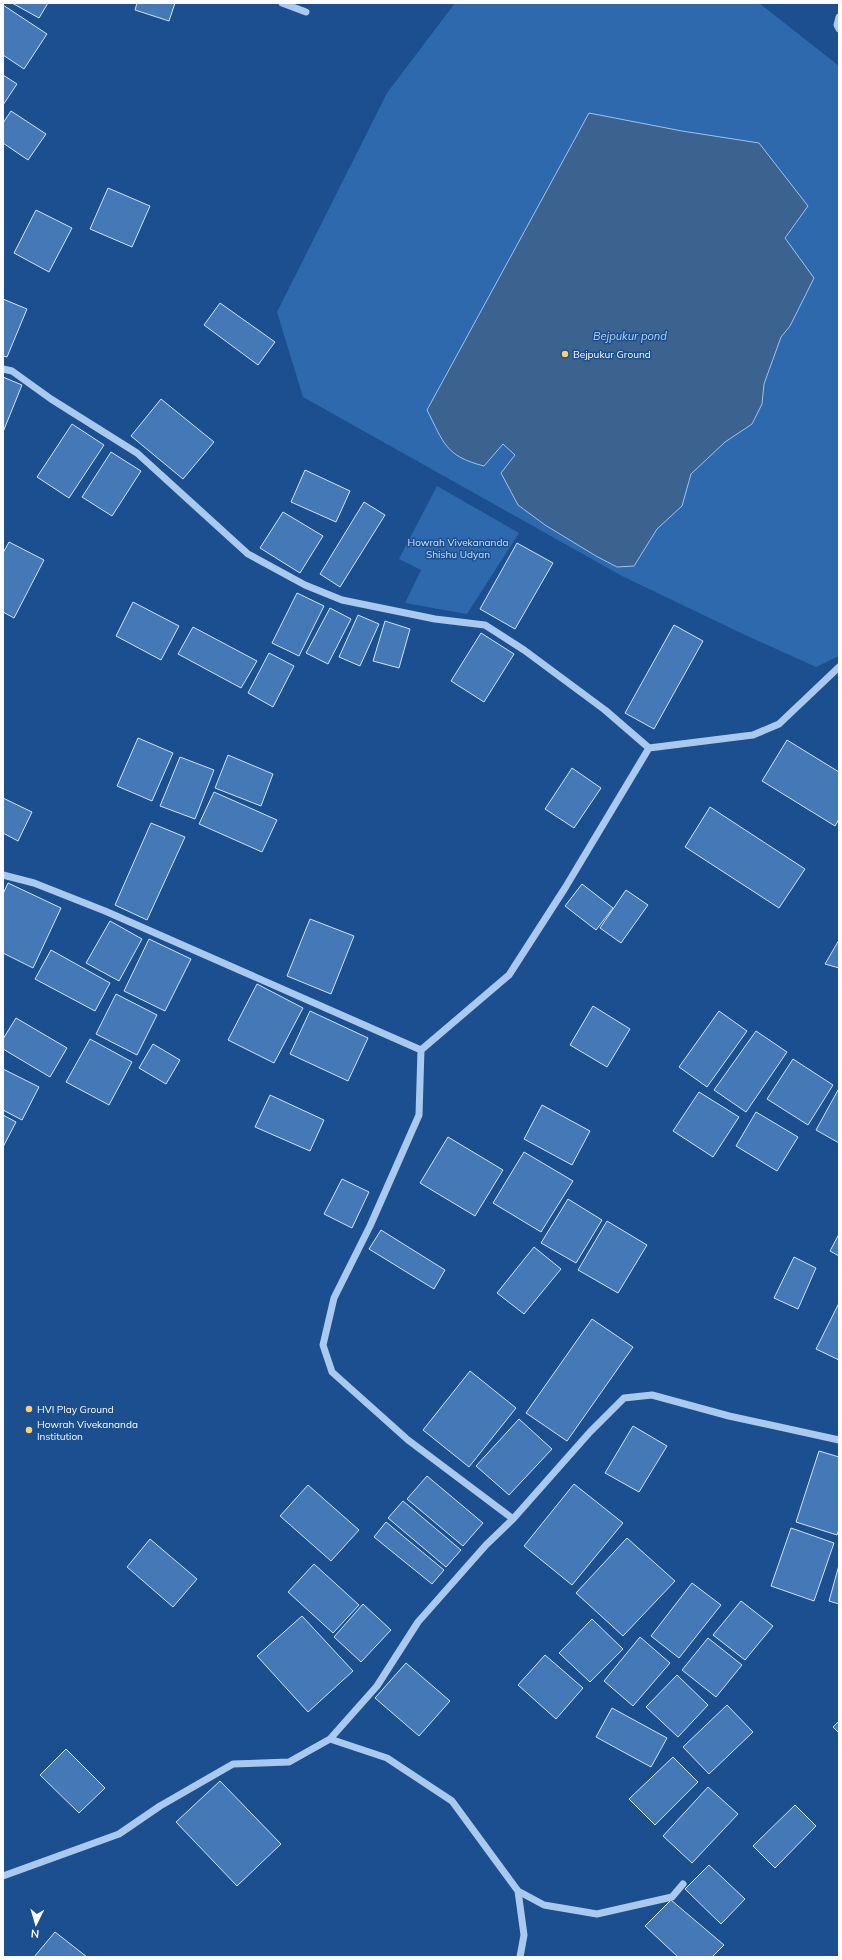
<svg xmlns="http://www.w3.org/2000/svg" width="842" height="1960" font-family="Mulish,sans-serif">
<rect width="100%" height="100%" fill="#1b4f8f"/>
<!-- green -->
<path fill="#2e69ad" d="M455,3H759L839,66V656L816,667L743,634L622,576L303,397L277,312L387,93Z
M437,486L519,533L467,614L405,603L421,570L399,559Z"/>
<!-- water -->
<path fill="#3c6290" stroke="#9cc4f0" d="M589,113L682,131L759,143L808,206L785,238L814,278L790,326L781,337L764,384L762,404L752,424L725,442L691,474L682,506L657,529L634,566L617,567L596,556L545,525L518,505L501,473L515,455L503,444L484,466C445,456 444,443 427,410Z"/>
<!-- building -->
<path fill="#4478b7" stroke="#cfe3fa" d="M12,3H48L39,18Z
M137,3H175L169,21L135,10Z
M3,5L47,34L24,69L3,55Z
M3,75L17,84L3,105Z
M11,111L46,134L28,160L3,143V123Z
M108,188L150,206L132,247L90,229Z
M36,210L72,228L49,272L14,253Z
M3,299L27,309L7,357L3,356Z
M220,303L275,342L258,365L204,325Z
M3,377L22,385L3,432Z
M161,399L214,442L183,479L131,436Z
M72,424L104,445L69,498L37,477Z
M111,452L141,471L112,516L82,497Z
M305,470L350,491L336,522L291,502Z
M364,502L385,515L340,587L320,574Z
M283,512L323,536L300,573L260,548Z
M9,542L44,560L14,618L3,612V553Z
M517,543L553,563L515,629L480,609Z
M297,593L324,606L299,656L272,643Z
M133,602L179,626L161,660L116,636Z
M330,608L351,619L328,664L306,653Z
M358,615L379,624L360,666L339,657Z
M385,621L410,629L399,668L373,661Z
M674,625L703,641L654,729L625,713Z
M193,627L257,661L241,688L178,654Z
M481,633L514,654L484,702L451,681Z
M269,653L294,666L273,707L248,693Z
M138,738L173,753L152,801L117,786Z
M787,740L839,772V819L835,826L762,781Z
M228,755L273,774L261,806L215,788Z
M180,757L214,770L195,819L160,806Z
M572,768L601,788L574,828L545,809Z
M214,792L277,820L262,852L199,824Z
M3,798L32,812L18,841L3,833Z
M710,807L805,869L779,908L685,847Z
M151,823L185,837L147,920L115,905Z
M8,883L61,908L33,968L3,953V894Z
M582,884L613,908L596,930L565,906Z
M626,890L648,905L621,943L600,928Z
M310,919L354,936L331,994L287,976Z
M110,921L142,939L119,981L86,963Z
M149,939L191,959L165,1011L124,991Z
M839,940V968L825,964Z
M51,950L110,983L95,1011L35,979Z
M257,984L303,1008L274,1063L228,1040Z
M116,994L157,1015L137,1055L96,1034Z
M593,1006L630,1029L607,1067L570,1045Z
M310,1011L368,1038L348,1081L290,1054Z
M719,1011L747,1031L707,1087L679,1067Z
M16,1018L67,1048L50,1077L3,1049V1039Z
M756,1031L787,1052L746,1112L714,1090Z
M90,1039L132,1062L109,1105L66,1082Z
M153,1044L180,1060L166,1084L139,1068Z
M793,1059L833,1085L808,1125L767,1099Z
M3,1069L39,1087L22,1120L3,1110Z
M838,1090L839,1091V1143L816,1130Z
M699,1092L739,1117L713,1157L673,1131Z
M270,1095L324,1120L310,1151L255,1127Z
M542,1105L590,1131L572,1165L524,1139Z
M756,1112L798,1137L777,1171L736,1146Z
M3,1115L16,1122L3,1147Z
M448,1137L503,1170L475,1216L420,1183Z
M524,1152L573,1181L541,1232L493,1203Z
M342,1179L369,1192L352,1228L324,1214Z
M568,1199L602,1220L576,1263L541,1243Z
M607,1221L647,1245L618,1293L578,1270Z
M381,1230L445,1270L434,1289L369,1249Z
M839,1234V1256L830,1251Z
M534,1247L561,1269L524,1314L497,1293Z
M794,1257L816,1268L798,1309L774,1298Z
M839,1303V1360L816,1349Z
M592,1319L633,1347L567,1441L526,1413Z
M470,1371L516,1408L469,1467L423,1430Z
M519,1419L552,1449L509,1495L476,1466Z
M633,1426L667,1446L639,1492L605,1473Z
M819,1451L839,1457V1529L837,1535L796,1522Z
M427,1476L483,1523L463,1546L407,1499Z
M574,1484L623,1523L572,1585L524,1546Z
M308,1485L359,1530L331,1561L280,1516Z
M403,1501L461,1550L446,1567L388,1518Z
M386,1522L444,1570L432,1584L374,1537Z
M791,1528L834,1543L814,1601L771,1586Z
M627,1538L675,1581L623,1636L576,1593Z
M150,1539L197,1579L173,1607L127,1567Z
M314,1564L359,1605L333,1633L288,1592Z
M839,1565V1604L829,1601Z
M692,1583L721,1605L679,1658L651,1636Z
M741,1601L773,1626L745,1660L713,1635Z
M363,1604L391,1630L361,1662L334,1637Z
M302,1616L353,1671L308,1712L257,1656Z
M592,1619L623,1649L590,1682L559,1653Z
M640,1637L670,1663L633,1706L604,1681Z
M708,1638L742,1665L716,1697L682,1670Z
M545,1655L583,1688L556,1719L518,1685Z
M406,1663L450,1701L419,1736L375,1698Z
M677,1675L708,1705L678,1737L646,1707Z
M727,1705L753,1732L709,1774L683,1747Z
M612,1708L667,1738L651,1767L596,1737Z
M839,1721V1733L833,1727Z
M66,1749L105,1788L79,1813L40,1775Z
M673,1757L698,1782L655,1825L629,1799Z
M220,1781L281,1844L237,1886L176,1822Z
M708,1787L738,1814L692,1863L663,1836Z
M795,1805L816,1826L775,1868L753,1846Z
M709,1865L745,1899L721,1924L685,1889Z
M671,1900L724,1945L712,1957H678L645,1926Z
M55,1932L87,1957H34Z"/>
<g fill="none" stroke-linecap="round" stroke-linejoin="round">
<!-- minor -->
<path stroke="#a9c9ee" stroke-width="7" d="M282,3L306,12
M839,17L837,25L839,29
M3,369L12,371L51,399L137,453L248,554L305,585L342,600L435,619L485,625L524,650L605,710L649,748L565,888L509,975L421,1050
M649,748L753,735L779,724L839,667
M3,875L34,883L105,911L421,1050L419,1115L370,1226L334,1298L323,1345L332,1372L408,1440L513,1519L590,1432L624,1398L652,1395L729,1416L839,1440
M513,1519L486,1545L418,1622L377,1686L330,1739L387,1758L452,1801L518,1891L524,1935L520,1957
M3,1876L119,1834L160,1806L233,1764L289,1762L330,1739
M518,1891L544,1905L597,1914L672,1897L683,1884"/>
</g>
<!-- markers -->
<g fill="#ffd166" stroke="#1b4f8f" stroke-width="1.5">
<circle cx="565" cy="354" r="4"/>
<circle cx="29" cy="1409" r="4"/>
<circle cx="29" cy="1430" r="4"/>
</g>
<g text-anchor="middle" stroke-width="3" stroke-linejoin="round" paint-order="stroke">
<!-- poi labels -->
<g font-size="10" fill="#fff" stroke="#1b4f8f" text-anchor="start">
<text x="573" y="358">Bejpukur Ground</text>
<text x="37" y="1413">HVI Play Ground</text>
<text x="37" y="1428">Howrah Vivekananda<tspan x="37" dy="12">Institution</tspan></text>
</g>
<!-- park labels -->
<g font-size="10" fill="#cfe3fa" stroke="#1b4f8f">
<text x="458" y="546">Howrah Vivekananda<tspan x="458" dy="12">Shishu Udyan</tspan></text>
</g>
<!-- water labels -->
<g font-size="11" font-style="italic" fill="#b5d3f5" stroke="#1b4f8f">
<text x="630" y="340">Bejpukur pond</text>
</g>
</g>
<!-- border -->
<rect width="842" height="1960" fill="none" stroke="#ffffff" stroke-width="8"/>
<!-- north arrow -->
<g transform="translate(36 1924) rotate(185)" stroke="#1b4f8f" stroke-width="3" paint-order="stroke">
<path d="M0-3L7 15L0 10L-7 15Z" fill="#ffffff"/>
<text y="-6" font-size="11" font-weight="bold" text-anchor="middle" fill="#ffffff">N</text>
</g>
</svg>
